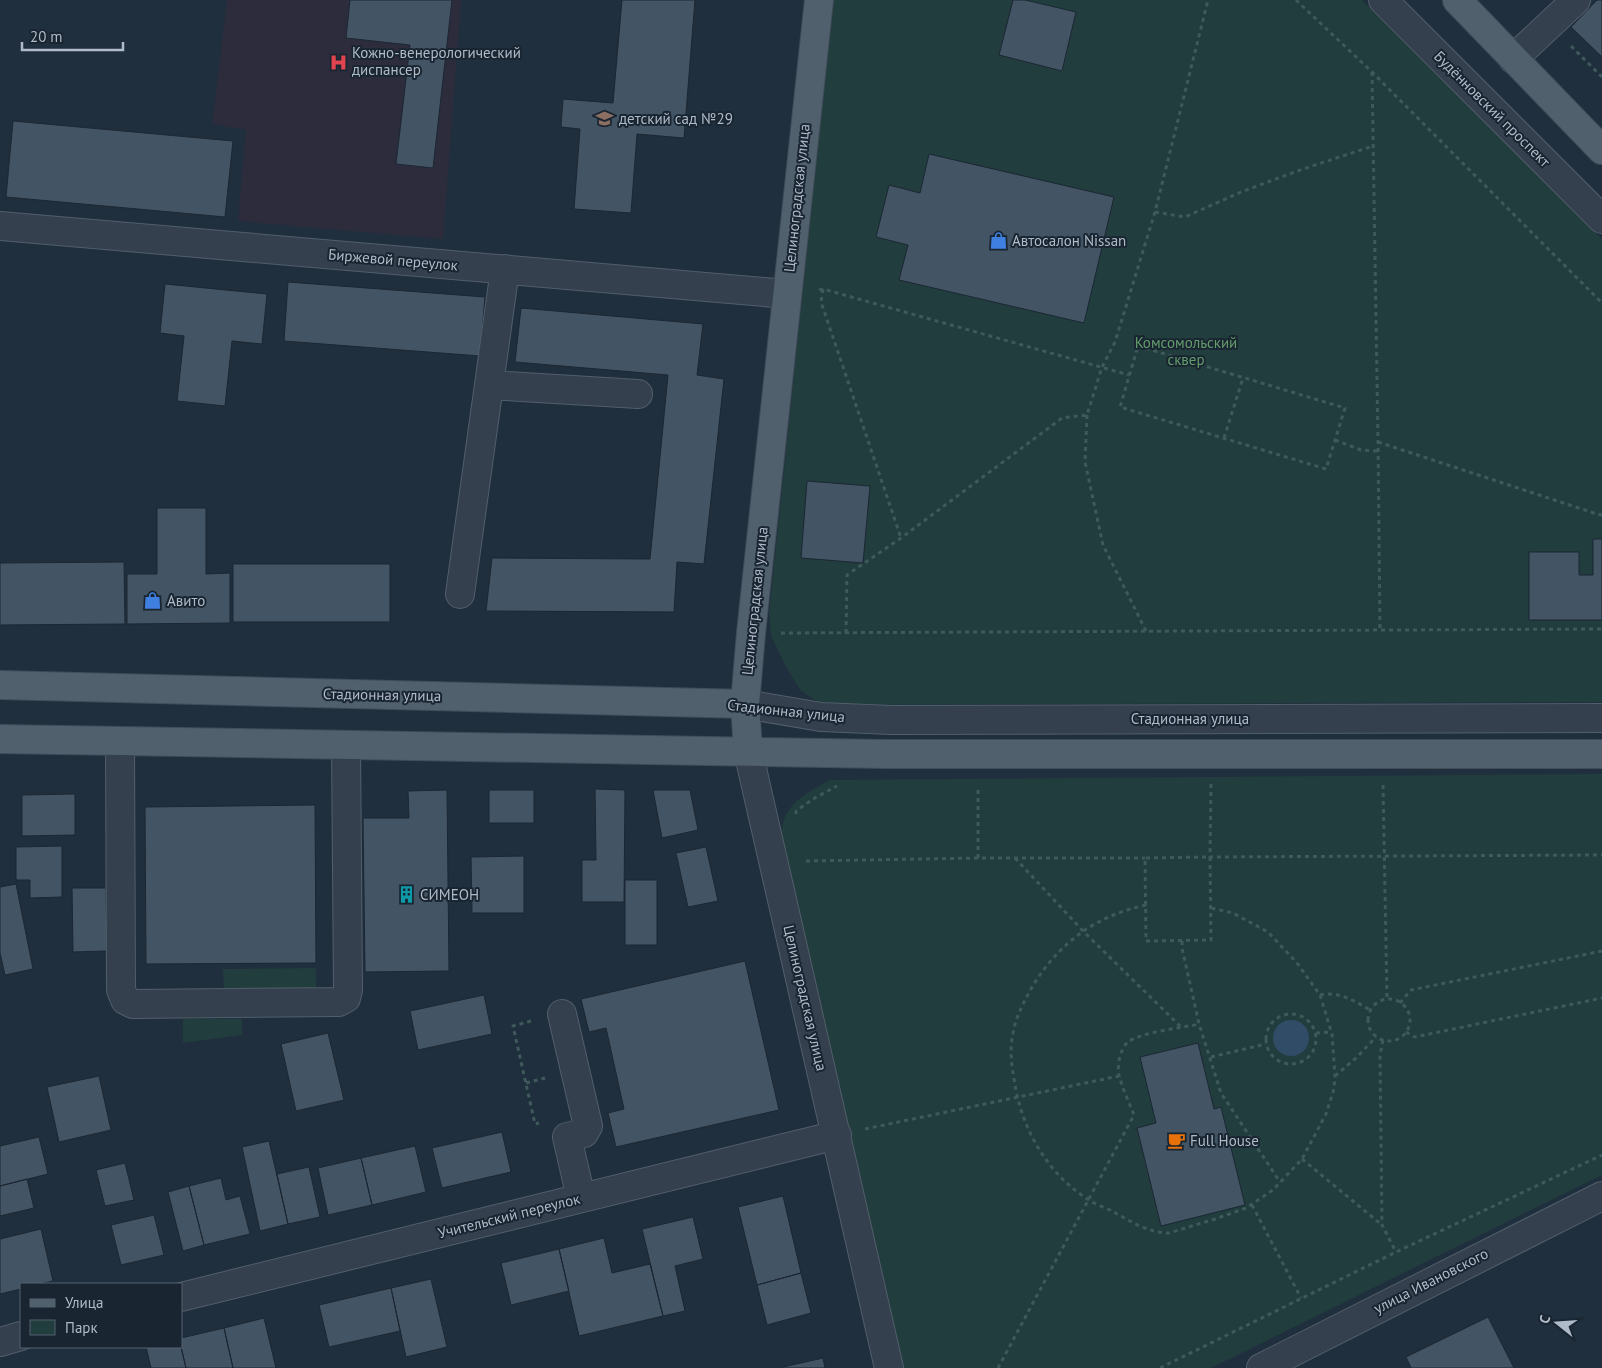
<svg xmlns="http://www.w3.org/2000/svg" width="1602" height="1368" font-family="'PT Sans',sans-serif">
<rect width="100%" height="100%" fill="#202f3d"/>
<!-- medical -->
<path fill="#2d2c3d" d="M227,0H461L443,239L238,221L246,130L212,124Z"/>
<!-- green -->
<path fill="#223d3e" d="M833,0H1362L1602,239V702L831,705L813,699L800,690L784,663L771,635L769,615Z
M1602,774V1175L1211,1368H904L782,838C780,805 805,794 830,780Z
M316,968V989L224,990L223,969Z
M183,1019H242V1035L183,1043Z"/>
<!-- water -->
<path fill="#314c66" d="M1273 1038a18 18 0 1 1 36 0a18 18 0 1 1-36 0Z"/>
<!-- building -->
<path fill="#435464" stroke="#1b2733" d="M350,0H452L433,168L396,164L410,45L346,38Z
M622,0H695L684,138L637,134L631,213L574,209L580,129L561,127L563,99L613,103Z
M1013,0H1025L1076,12L1062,71L999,55Z
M1597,0H1602V57L1571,27Z
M13,121L233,141L225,217L6,197Z
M929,154L1114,197L1084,323L899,280L908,245L876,237L889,185L920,193Z
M288,282L485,297L480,356L284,341Z
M165,284L267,294L262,344L232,341L225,406L177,401L184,336L160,333Z
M521,308L703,324L697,375L724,379L704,564L677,562L674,612L486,611L492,558L650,559L668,375L515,362Z
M807,481L870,486L863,563L801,558Z
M157,508H206V574L230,573V623L127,624V574H157Z
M1593,539H1602V620H1529V552H1579V575H1593Z
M124,562L125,624L0,625V563Z
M233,564H390V622H233Z
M595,789L625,790L624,902H582V860H596Z
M447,790L449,971L365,972L363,818H409L408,791Z
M489,790H534V823H489Z
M653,790H690L698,830L662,838Z
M75,794V835L22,836V795Z
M315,805L316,963L146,964L145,807Z
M62,846V897L30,898V880H16V847Z
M706,847L718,901L688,907L676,853Z
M524,856V913H472L471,857Z
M625,880H657V945H625Z
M16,884L33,969L5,975L0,953V887Z
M72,888H106L107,951L73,952Z
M745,961L779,1110L616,1147L608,1113L624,1109L606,1028L589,1032L581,999Z
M484,995L492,1034L418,1050L410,1011Z
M328,1033L344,1100L296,1111L281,1044Z
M1198,1043L1214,1109L1221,1107L1245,1205L1161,1226L1137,1128L1156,1123L1140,1057Z
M99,1076L111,1130L59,1142L47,1087Z
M502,1132L511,1172L442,1188L432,1148Z
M39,1137L48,1174L0,1186V1146Z
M269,1141L288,1224L260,1231L242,1147Z
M415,1146L426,1192L372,1205L361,1158Z
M361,1158L372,1205L328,1215L318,1168Z
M125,1163L134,1200L105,1206L96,1170Z
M309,1167L320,1217L288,1224L277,1174Z
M221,1178L226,1200L240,1196L250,1234L204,1245L189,1186Z
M27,1179L34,1208L0,1216V1186Z
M189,1186L204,1245L183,1251L168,1192Z
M783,1196L801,1273L757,1285L738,1207Z
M154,1215L164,1255L121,1265L111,1225Z
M693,1217L703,1259L675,1266L685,1311L663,1316L642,1229Z
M41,1229L53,1281L40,1284H21V1289L0,1294V1239Z
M604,1238L612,1273L650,1264L663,1316L579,1336L559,1249Z
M559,1249L569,1291L511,1305L501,1263Z
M801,1273L811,1313L767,1325L757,1285Z
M431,1279L447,1347L406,1357L391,1288Z
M391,1288L400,1331L329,1347L319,1305Z
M1488,1317L1514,1368H1411L1406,1357Z
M264,1318L276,1368H233L224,1328Z
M224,1328L233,1368H186L181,1347V1338Z
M146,1347H181L186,1368H151Z
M823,1358L825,1368H783V1367Z"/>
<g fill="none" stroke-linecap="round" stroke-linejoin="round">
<defs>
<path id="minor" d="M1383,0L1602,219
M1513,59L1576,0
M0,226L787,294
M489,385L638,394
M460,594L505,269
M745,704L821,717L891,720L1602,718
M120,741L121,990L125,1000L133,1004L339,1002L346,998L348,990L346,745
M748,751L889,1368
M562,1014L588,1126L584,1133L567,1137L581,1198
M181,1297L837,1135
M0,1342L21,1336
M1261,1368L1602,1196"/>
<path id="major" d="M1457,0L1602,150
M0,685L745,704
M0,739L884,754H1602
M748,751L745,704L751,633L819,0"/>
</defs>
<!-- minor casing -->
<use href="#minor" stroke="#525e6b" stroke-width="30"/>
<!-- major casing -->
<use href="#major" stroke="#404c59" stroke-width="30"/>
<!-- path -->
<path stroke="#3f5a5b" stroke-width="3" stroke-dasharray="4 4" stroke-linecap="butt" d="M1296,0L1372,72L1602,303
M1571,46L1602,77
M1372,72L1378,442L1380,630
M1155,212L1185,217L1241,192L1303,169L1373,146
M823,289L821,302L901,538
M819,290L823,289L1129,375
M1138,346L1345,408L1326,469L1120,407Z
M1087,415L1085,462L1103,545L1146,631
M1224,438L1243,378
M1335,440L1361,450L1379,451
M1378,442L1597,514L1602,515
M781,633L1602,629
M846,633L847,575L901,538L1062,418L1087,415L1102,367L1115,342L1155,212L1208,0
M1211,784L1210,857L1602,855
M1383,785L1387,999
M796,814V811L813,799L837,786
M1210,857L1211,940L1146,941L1145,858Z
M978,858V786
M1015,858L1083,931L1182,1028
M806,861L978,858H1145
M1146,905C1095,916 1059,943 1032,987C1024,1002 1016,1016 1013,1033C1009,1050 1012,1068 1015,1085C1023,1132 1049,1175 1089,1200C1095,1204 1103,1207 1110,1210C1129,1220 1147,1233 1169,1233L1215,1219L1246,1208L1273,1190L1302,1159L1326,1114L1334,1089L1335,1076L1332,1034L1320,995L1297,963L1268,932L1233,913L1211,908
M1182,941V948L1199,1024L1221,1093L1280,1182
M1320,995C1339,991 1355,1001 1370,1010
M1368 1020a21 21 0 1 1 42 0a21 21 0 1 1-42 0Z
M1400,1003L1411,990L1602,951
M1266 1039a25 25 0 1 1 50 0a25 25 0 1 1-50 0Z
M531,1021L513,1026L535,1124L539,1123
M1406,1032L1415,1037L1602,998
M1316,1033L1332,1032
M1383,1040L1380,1055L1382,1225L1396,1252
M1211,1057L1266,1044
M1335,1076L1356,1058L1376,1037
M526,1083L545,1078
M865,1129L1119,1076
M1302,1159L1382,1225
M1252,1205L1301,1298
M998,1368L1134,1115C1129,1102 1122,1088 1119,1075C1117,1065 1120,1049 1128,1042C1141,1032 1182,1028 1199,1024
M1160,1368L1396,1252L1602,1155"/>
<!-- minor -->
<use href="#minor" stroke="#34404d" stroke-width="28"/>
<!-- major -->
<use href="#major" stroke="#51606d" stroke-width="28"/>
</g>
<!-- icons -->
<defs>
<symbol id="hospital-bare" viewBox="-9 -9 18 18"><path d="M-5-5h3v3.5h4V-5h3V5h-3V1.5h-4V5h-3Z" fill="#e0444e" stroke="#192531" stroke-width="2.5" paint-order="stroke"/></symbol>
<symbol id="school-bare" viewBox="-9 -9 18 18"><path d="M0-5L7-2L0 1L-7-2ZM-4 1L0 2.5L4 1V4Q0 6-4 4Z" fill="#8d6e63" stroke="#192531" stroke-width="2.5" paint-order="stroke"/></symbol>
<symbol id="shop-bare" viewBox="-9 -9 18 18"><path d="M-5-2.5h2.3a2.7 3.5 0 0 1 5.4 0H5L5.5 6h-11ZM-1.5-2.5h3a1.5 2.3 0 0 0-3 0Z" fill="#3f7fe0" stroke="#192531" stroke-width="2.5" paint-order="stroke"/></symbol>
<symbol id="building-bare" viewBox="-9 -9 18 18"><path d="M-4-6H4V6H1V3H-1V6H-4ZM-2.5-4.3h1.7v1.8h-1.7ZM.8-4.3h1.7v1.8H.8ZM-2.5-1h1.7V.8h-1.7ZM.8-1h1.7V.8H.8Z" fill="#0f9aa8" stroke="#192531" stroke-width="2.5" paint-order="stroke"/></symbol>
<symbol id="cafe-bare" viewBox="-9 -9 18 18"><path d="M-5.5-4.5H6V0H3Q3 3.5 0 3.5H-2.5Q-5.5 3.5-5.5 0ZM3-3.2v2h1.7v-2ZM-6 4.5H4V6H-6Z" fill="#e8710a" stroke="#192531" stroke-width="2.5" paint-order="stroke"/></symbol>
</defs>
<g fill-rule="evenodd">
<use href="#hospital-bare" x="326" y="50" width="25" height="25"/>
<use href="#school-bare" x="592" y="106" width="25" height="25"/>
<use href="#shop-bare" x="986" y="228" width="25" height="25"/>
<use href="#shop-bare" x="140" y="588" width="25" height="25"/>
<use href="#building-bare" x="394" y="882" width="25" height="25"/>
<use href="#cafe-bare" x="1164" y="1128" width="25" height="25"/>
</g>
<g text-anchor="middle" stroke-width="4" stroke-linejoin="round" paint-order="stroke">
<!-- poi labels -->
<g font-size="15" fill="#afbbc9" stroke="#192531" text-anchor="start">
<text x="352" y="58">Кожно-венерологический<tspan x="352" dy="17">диспансер</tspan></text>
<text x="619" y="124">детский сад №29</text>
<text x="1012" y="246">Автосалон Nissan</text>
<text x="167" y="606">Авито</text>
<text x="420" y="900">СИМЕОН</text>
<text x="1190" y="1146">Full House</text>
</g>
<!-- street labels -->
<g font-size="15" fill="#afbbc9" stroke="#192531">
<text transform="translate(1492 109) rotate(45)" y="5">Будённовский проспект</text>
<text transform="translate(797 198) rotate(-84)" y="5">Целиноградская улица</text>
<text transform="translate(393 260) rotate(5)" y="5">Биржевой переулок</text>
<text transform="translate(755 601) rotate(-84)" y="5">Целиноградская улица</text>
<text transform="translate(382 695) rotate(1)" y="5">Стадионная улица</text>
<text transform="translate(786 711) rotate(6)" y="5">Стадионная улица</text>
<text x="1190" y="724">Стадионная улица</text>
<text transform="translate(805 998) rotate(77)" y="5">Целиноградская улица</text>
<text transform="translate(509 1216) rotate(-14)" y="5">Учительский переулок</text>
<text transform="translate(1431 1281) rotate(-27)" y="5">улица Ивановского</text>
</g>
<!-- park labels -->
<g font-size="15" fill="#639c6b" stroke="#192531">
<text x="1186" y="348">Комсомольский<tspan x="1186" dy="17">сквер</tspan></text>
</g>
</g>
<!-- legend -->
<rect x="20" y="1283" width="162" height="65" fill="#192531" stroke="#55616e"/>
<rect x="30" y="1299" width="25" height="8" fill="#51606d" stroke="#55616e"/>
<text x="65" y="1308" font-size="15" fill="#afbbc9">Улица</text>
<rect x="30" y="1320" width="25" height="15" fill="#223d3e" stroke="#55616e"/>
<text x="65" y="1333" font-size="15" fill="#afbbc9">Парк</text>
<!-- north arrow -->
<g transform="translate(1557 1323) rotate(287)" stroke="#192531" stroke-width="4" paint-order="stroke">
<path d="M0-4L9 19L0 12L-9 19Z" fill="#afbbc9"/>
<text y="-8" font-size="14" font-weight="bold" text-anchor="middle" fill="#afbbc9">С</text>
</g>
<!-- scale -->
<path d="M22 42v8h101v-8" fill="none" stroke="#afbbc9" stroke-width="2.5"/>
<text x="30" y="42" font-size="15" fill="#afbbc9" stroke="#192531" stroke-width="4" paint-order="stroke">20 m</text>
</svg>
